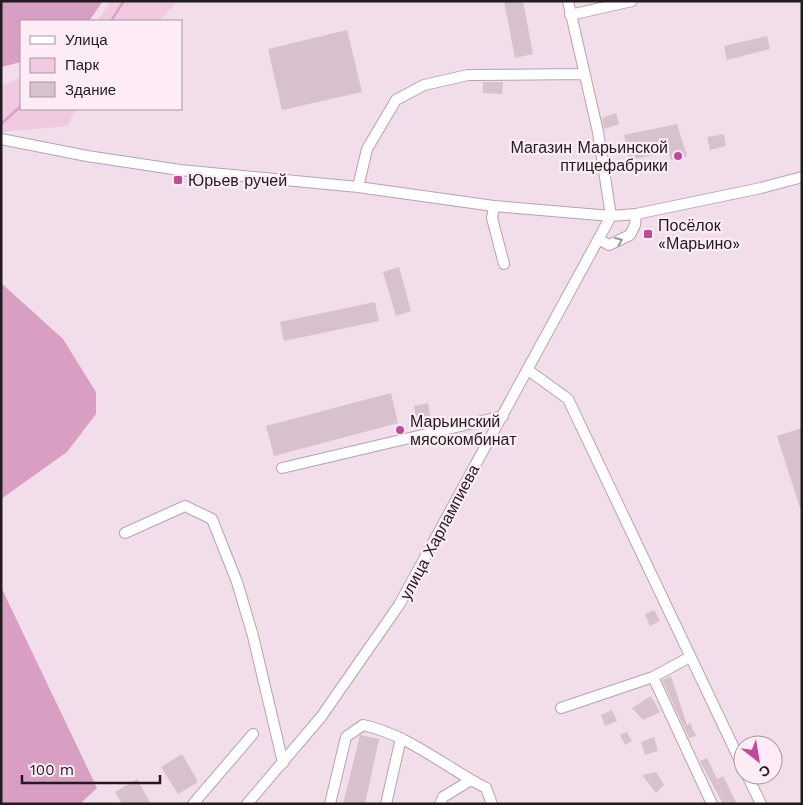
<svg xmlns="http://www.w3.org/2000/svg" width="803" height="805" font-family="'Work Sans',sans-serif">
<rect width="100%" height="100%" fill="#f2deea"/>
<!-- green -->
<path fill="#f0cae1" d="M111,1H178L159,21H97Z
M21,77V109H75L68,126L1,132V87Z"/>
<!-- forest -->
<path fill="#d99fc2" d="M1,1H103L89,21H21V62L1,67Z
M1,283L63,339L96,392V414L67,452L1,499Z
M1,587L97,788L80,804H1Z"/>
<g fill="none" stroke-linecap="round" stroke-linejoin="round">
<!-- stream -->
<path stroke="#dca2c5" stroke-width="2.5" d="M111,21L124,1
M1,124L21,106"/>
</g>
<!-- building -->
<path fill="#d6c1cd" d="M504,1H523L533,54L515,58Z
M347,30L362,92L282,110L268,49Z
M767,36L770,49L727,60L724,46Z
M483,82H503L502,94L483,93Z
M616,113L619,124L604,129L602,118Z
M677,124L687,156L671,160L669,152L629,160L624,135Z
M724,134L726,146L710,150L707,137Z
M399,267L411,311L396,316L383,272Z
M375,302L379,321L284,341L280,322Z
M391,393L398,423L274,456L266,426Z
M428,403L431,420L417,422L414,406Z
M802,428V507L800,508L777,436Z
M654,610L660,621L650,626L645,614Z
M671,676L687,725L690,723L696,736L689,738L662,680Z
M651,696L660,712L643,720L632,708Z
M612,710L617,721L605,726L601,715Z
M627,732L632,741L625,745L620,735Z
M360,735L379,739L365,804H343Z
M654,737L658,751L645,755L641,742Z
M182,754L198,782L178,794L161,767Z
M707,758L717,779L723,776L737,804H723L700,761Z
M656,772L664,785L656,793L642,775Z
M137,779L151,804H122L115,792Z"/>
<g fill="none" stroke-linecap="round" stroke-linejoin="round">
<defs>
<path id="minor" d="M570,15L632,1
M1,139L87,156L180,170L358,187L494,206L611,216L636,214L761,188L802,177
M358,187L367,149L396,100L424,85L468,75L584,74
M494,206L492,218L504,264
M600,240L609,245L630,235L635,225L636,214
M528,370L568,399L743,767
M282,468L503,416
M125,533L185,506L212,519L237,582L253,636L283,763
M653,677L712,804
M561,708L653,677L690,657
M747,775L761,804
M193,804L253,734
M247,804L321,717L399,605L611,216L598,132L568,1
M330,804L346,737L363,725C409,735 445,767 486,788L492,804
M386,804L401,738
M440,804L443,797L471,780"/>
</defs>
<!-- minor casing -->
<use href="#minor" stroke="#b7a3af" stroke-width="12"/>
<!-- minor -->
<use href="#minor" stroke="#fff" stroke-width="10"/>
</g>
<!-- one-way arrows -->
<defs><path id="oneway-chevron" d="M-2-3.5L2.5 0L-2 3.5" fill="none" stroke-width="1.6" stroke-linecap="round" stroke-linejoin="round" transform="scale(1.25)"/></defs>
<use stroke="#9c989a" href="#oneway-chevron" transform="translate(619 241) rotate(-23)"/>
<!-- markers -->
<g fill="#c1489b" stroke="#fdecf6" stroke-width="2">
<circle cx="678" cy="156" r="5"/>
<rect x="173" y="175" width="10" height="10" rx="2.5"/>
<rect x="643" y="229" width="10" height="10" rx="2.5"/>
<circle cx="400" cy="430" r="5"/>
</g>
<g text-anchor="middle" stroke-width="4.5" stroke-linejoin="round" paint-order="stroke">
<!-- poi labels -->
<g font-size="16" fill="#221b1f" stroke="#fdecf6" text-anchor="start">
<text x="668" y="153" text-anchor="end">Магазин Марьинской<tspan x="668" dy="18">птицефабрики</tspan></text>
<text x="188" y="186">Юрьев ручей</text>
<text x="658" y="231">Посёлок<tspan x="658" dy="18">«Марьино»</tspan></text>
<text x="410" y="427">Марьинский<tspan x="410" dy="18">мясокомбинат</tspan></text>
</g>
<!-- street labels -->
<g font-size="16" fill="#221b1f" stroke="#fdecf6">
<text transform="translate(439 532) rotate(-62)" y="6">улица Харлампиева</text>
</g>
</g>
<!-- border -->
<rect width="803" height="805" fill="none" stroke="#221b1f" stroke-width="5"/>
<!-- legend -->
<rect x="20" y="20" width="162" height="90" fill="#fdecf6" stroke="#a598a0"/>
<rect x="30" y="36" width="25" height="8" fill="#ffffff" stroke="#a598a0"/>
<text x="65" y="45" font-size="15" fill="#221b1f">Улица</text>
<rect x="30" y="58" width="25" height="15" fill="#f0cae1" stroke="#a598a0"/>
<text x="65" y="70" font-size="15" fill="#221b1f">Парк</text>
<rect x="30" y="82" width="25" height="15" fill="#d6c1cd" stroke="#a598a0"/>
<text x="65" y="95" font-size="15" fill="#221b1f">Здание</text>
<!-- north arrow -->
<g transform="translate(758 760) rotate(149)"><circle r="24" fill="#fdecf6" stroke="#a598a0"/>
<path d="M0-4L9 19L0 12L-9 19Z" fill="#c1489b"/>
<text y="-8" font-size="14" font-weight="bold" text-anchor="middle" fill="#221b1f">С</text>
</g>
<!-- scale -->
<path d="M22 775v8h138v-8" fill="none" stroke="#221b1f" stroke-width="2.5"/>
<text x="30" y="775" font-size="15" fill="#221b1f" stroke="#fdecf6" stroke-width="4" paint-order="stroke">100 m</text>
</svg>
